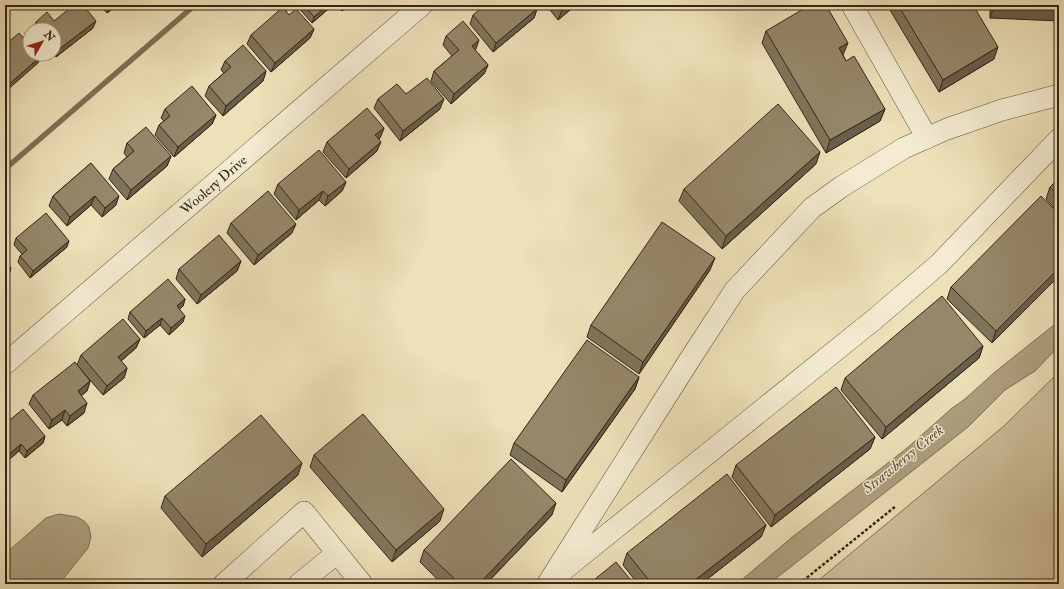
<svg xmlns="http://www.w3.org/2000/svg" width="1064" height="589" font-family="'IM FELL Double Pica',serif">
<rect width="100%" height="100%" fill="#ede1b9"/>
<filter id="stains"><feTurbulence type="fractalNoise" baseFrequency=".005" numOctaves="4"/><feColorMatrix values="0 0 0 0 .2 0 0 0 0 .09 0 0 0 0 .02 0 0 0 .5 -.17"/></filter>
<radialGradient id="worn" r=".72"><stop offset=".6" stop-color="#630" stop-opacity="0"/><stop offset="1" stop-color="#630" stop-opacity=".3"/></radialGradient>
<!-- green -->
<path fill="#cec19d" stroke="#817459" d="M1059,372V584H814L1004,426Z"/>
<!-- water -->
<path fill="#aea181" stroke="#7d7056" d="M1059,321V346L1035,371L1005,390L968,427L769,584H737L791,538L906,449L951,409L965,399L995,372Z
M59,514L77,517L84,521L89,527L91,537L88,548L59,584H5V554L46,518Z"/>
<g fill="none" stroke-linecap="round" stroke-linejoin="round">
<!-- stream -->
<path stroke="#7d7056" stroke-width="5.5" d="M5,169L195,5"/>
<defs>
<g id="minor">
<path d="M852,5L927,138"/>
<path id="s1" d="M5,364L422,5"/>
<path d="M561,572L876,318L939,264L1059,139"/>
<path d="M548,583L692,356L735,290L812,208L841,187L904,148L947,129L1002,110L1059,95"/>
<path d="M224,584L304,512L362,584"/>
<path d="M299,584L337,553"/>
</g>
</defs>
<!-- minor casing -->
<use href="#minor" stroke="#62553e" stroke-width="22"/>
<!-- path -->
<path stroke="#342615" stroke-width="2.5" stroke-dasharray="3 2" stroke-linecap="butt" d="M799,584L896,506"/>
<!-- minor -->
<use href="#minor" stroke="#f3ecd2" stroke-width="21"/>
</g>
<!-- wall -->
<path fill="#7f745b" stroke="#342615" d="M100,5H117L107,13Z
M296,5H333L312,23Z
M336,5H349L342,11Z
M546,5H576L558,20Z
M887,5H973L994,59L939,92Z
M990,5H1059L990,18Z
M537,9L534,18L493,52L470,24L473,15Z
M289,15L314,29L310,38L271,72L247,44L251,35Z
M54,21L93,28L56,57L54,54V30H35L33,28L36,22Z
M766,31L843,55L846,61L885,109L880,121L826,153L762,43Z
M446,36L476,49L475,50L488,65L484,74L451,104L431,81L434,71L452,56L443,45Z
M225,61L266,71L263,81L223,116L205,96L209,86L224,73L221,70Z
M406,94L440,109L400,141L374,108L378,99Z
M165,109L216,115L212,124L174,157L155,135L159,125L164,121L161,118Z
M384,128L380,138L379,139L377,151L346,178L323,152L327,142Z
M127,143L171,156L167,166L127,200L109,179L113,169L127,157L124,153Z
M91,163L116,205L102,217L91,205L67,226L49,206L53,196Z
M816,164L722,249L679,201L684,189Z
M1059,179V213L1046,199L1050,187Z
M346,182L342,191L325,206L319,200L296,220L274,194L278,184Z
M1059,214V276L992,343L947,299L951,287Z
M231,223L292,233L254,265L227,233Z
M16,238L67,247L30,278L18,262L20,256L22,254L14,245Z
M241,261L237,271L197,304L176,279L179,269Z
M710,270L639,374L587,337L591,325Z
M185,299L183,306L179,309L183,322L169,335L160,325L144,338L128,319L130,312Z
M140,339L136,348L121,361L127,368L124,378L103,395L77,365L81,355Z
M983,346L979,358L882,439L841,390L845,378Z
M639,377L635,389L562,492L510,455L514,443Z
M90,381L87,391L81,396L84,413L67,426L62,420L49,429L29,404L33,395Z
M5,424L45,436L43,443L25,458L19,451L5,463Z
M875,437L870,449L771,527L732,477L736,465Z
M314,455L440,521L392,562L310,467Z
M298,475L202,557L161,508L165,496Z
M552,515L486,584H442L420,562L424,550Z
M766,525L761,537L701,584H638L623,565L627,553Z"/>
<!-- shaded-wall -->
<path fill="#685e4a" stroke="#342615" d="M110,5H117L107,13Z
M328,5H333L312,23L314,17Z
M344,5H349L342,11Z
M568,5H576L558,20L562,10Z
M994,6L1059,9V21L990,18Z
M537,9L534,18L493,52L496,43Z
M96,21L93,28L56,57L58,50Z
M314,29L310,38L271,72L275,63Z
M479,40L476,49L468,56L472,46Z
M848,43L843,55L834,61L839,48Z
M998,47L994,59L939,92L943,80Z
M40,57L38,63L5,92L6,87Z
M488,65L484,74L451,104L454,94Z
M266,71L263,81L223,116L226,106Z
M444,99L440,109L400,141L403,131Z
M885,109L880,121L826,153L830,140Z
M216,115L212,124L174,157L178,147Z
M384,128L380,138L372,145L375,135Z
M381,142L377,151L346,178L349,169Z
M820,152L816,164L722,249L726,236Z
M171,156L167,166L127,200L131,190Z
M346,182L342,191L325,206L328,196Z
M323,191L319,200L296,220L299,210Z
M95,196L91,205L67,226L70,217Z
M119,196L116,205L102,217L105,208Z
M296,224L292,233L254,265L258,255Z
M69,241L67,247L30,278L33,271Z
M715,258L710,270L639,374L643,362Z
M241,261L237,271L197,304L201,295Z
M11,268L9,275L5,278V274Z
M1059,268V276L992,343L996,331Z
M185,299L183,306L175,313L177,306Z
M185,316L183,322L169,335L171,328Z
M162,318L160,325L144,338L146,331Z
M140,339L136,348L114,367L118,357Z
M983,346L979,358L882,439L886,427Z
M127,368L124,378L103,395L107,386Z
M639,377L635,389L562,492L566,480Z
M90,381L87,391L74,401L78,391Z
M87,403L84,413L67,426L70,416Z
M65,410L62,420L49,429L52,420Z
M45,436L43,443L25,458L27,451Z
M875,437L870,449L771,527L775,515Z
M21,444L19,451L5,463V458Z
M302,463L298,475L202,557L206,544Z
M556,503L552,515L486,584H479Z
M444,509L440,521L392,562L396,550Z
M766,525L761,537L701,584H690Z"/>
<!-- building -->
<path fill="#94876a" stroke="#342615" d="M74,5H83L96,21L58,50L54,45V30H42L36,22L47,12L54,21Z
M304,5H328L314,17Z
M485,5H534L537,9L496,43L473,15Z
M557,5H568L562,10Z
M810,5H826L848,43L839,48L846,61L854,56L885,109L830,140L766,31Z
M898,5H973L998,47L943,80Z
M994,5H1059V9L994,6Z
M283,7L289,15L296,9L314,29L275,63L251,35Z
M463,21L479,40L472,46L488,65L454,94L434,71L459,50L446,36Z
M19,33L30,45V54H38L40,57L6,87L5,85V45Z
M243,45L266,71L226,106L209,86L231,67L225,61Z
M427,78L444,99L403,131L378,99L397,84L406,94Z
M192,86L216,115L178,147L159,125L170,116L165,109Z
M778,104L820,152L726,236L684,189Z
M367,108L384,128L375,135L381,142L349,169L327,142Z
M146,127L171,156L131,190L113,169L134,151L127,143Z
M319,150L346,182L328,196L323,191L299,210L278,184Z
M91,163L119,196L105,208L95,196L70,217L53,196Z
M1059,179V196L1050,187Z
M268,191L296,224L258,255L231,223Z
M1041,196L1059,214V268L996,331L951,287Z
M46,213L69,241L33,271L20,256L27,250L16,238Z
M662,222L715,258L643,362L591,325Z
M219,235L241,261L201,295L179,269Z
M5,261L11,268L5,274Z
M168,279L185,299L177,306L185,316L171,328L162,318L146,331L130,312Z
M942,296L983,346L886,427L845,378Z
M123,319L140,339L118,357L127,368L107,386L81,355Z
M587,340L639,377L566,480L514,443Z
M75,362L90,381L78,391L87,403L70,416L65,410L52,420L33,395Z
M836,387L875,437L775,515L736,465Z
M23,409L45,436L27,451L21,444L5,458V424Z
M363,414L444,509L396,550L314,455Z
M261,415L302,463L206,544L165,496Z
M511,459L556,503L479,584H460L424,550Z
M727,474L766,525L690,584H652L627,553Z
M616,562L634,584H589Z"/>
<g text-anchor="middle" stroke-width="3" stroke-linejoin="round" paint-order="stroke">
<!-- street labels -->
<g font-size="14" fill="#342615" stroke="#f3ecd2">
<text dy="5" stroke="none"><textPath href="#s1" startOffset="275">Woolery Drive</textPath></text>
</g>
<!-- water labels -->
<g font-size="15" font-style="italic" fill="#5f513b" stroke="#f3ecd2">
<text transform="translate(903 459) rotate(-39)" y="5">Strawberry Creek</text>
</g>
</g>
<!-- margin -->
<rect width="1064" height="589" fill="none" stroke="#ede1b9" stroke-width="20"/>
<rect x="6" y="6" width="1052" height="577" fill="none" stroke="#342615" stroke-width="2"/>
<rect x="10" y="10" width="1044" height="569" fill="none" stroke="#342615"/>
<!-- north arrow -->
<g transform="translate(42 42) rotate(51)"><circle r="19" fill="#f3ecd2" stroke="#a79d86"/>
<path d="M0-3L7 15L0 10L-7 15Z" fill="#8f2418"/>
<text y="-6" font-size="11" font-weight="bold" text-anchor="middle" fill="#342615">N</text>
</g>
<rect width="100%" height="100%" filter="url(#stains)"/>
<rect width="100%" height="100%" fill="url(#worn)"/>
</svg>
